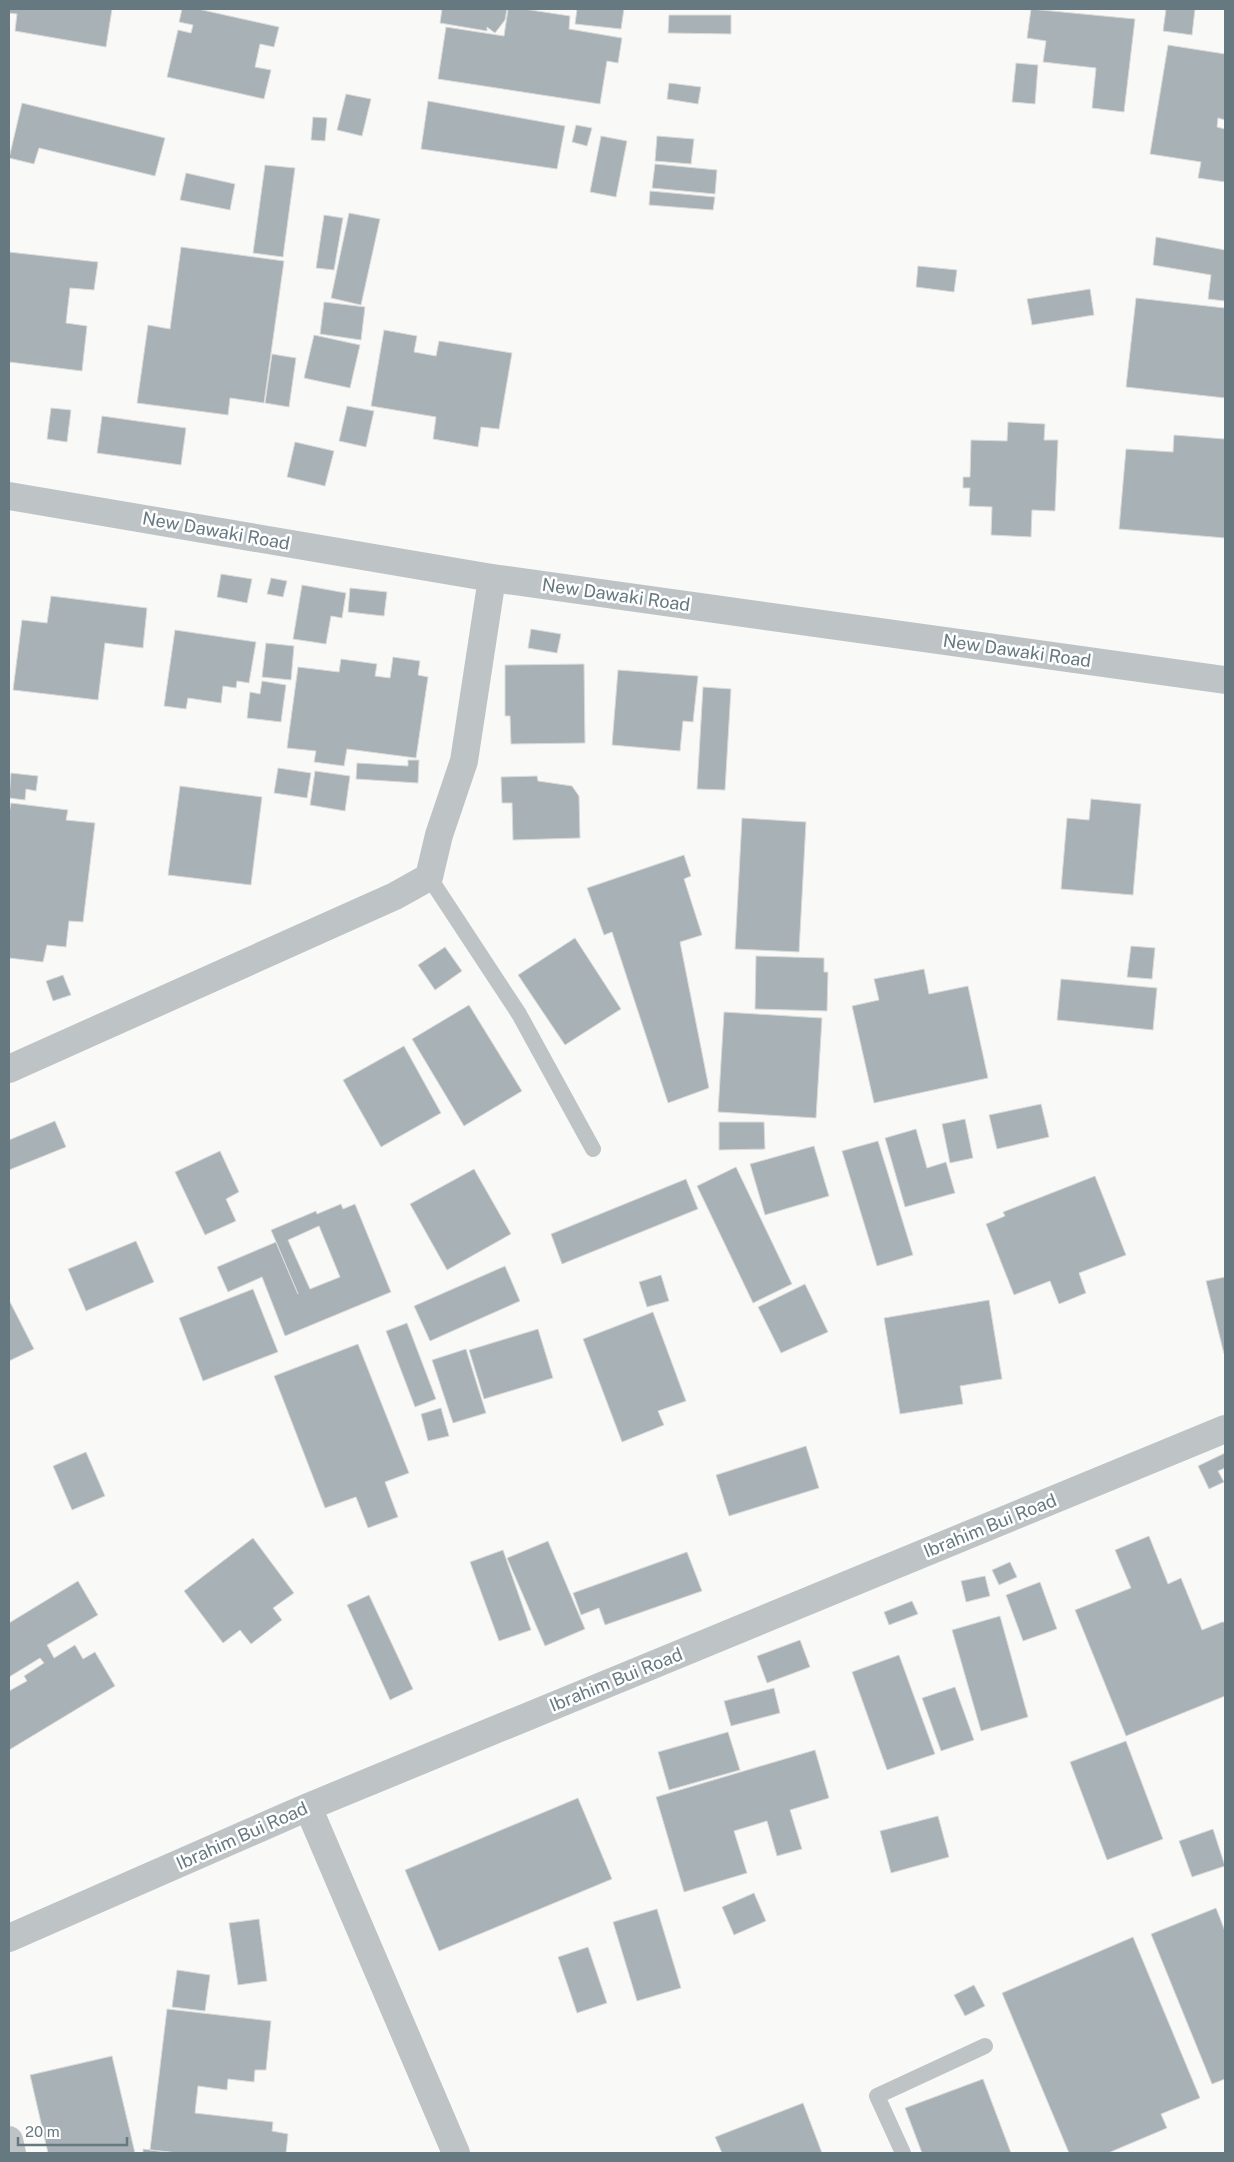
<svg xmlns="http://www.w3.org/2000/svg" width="1234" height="2162" font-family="'Public Sans',sans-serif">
<rect width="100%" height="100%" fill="#f9f9f7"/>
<!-- building -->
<path fill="#a8b2b6" stroke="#dbdbd9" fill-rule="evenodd" d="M9,9H112L106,47L15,31L17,14L9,13Z
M182,9H198L279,27L274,47L260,44L255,67L271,70L264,99L167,77L178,30L191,33L193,25L179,22Z
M442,9H507L505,20L495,33L487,27V31L440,23Z
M508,9H524L570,16L569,29L622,38L618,63L607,61L600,104L438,79L446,27L504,36Z
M577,9H624L621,29L575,24Z
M1031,9L1135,19L1124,112L1092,108L1096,68L1043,62L1046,41L1027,38Z
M1166,9H1195L1192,35L1163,31Z
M669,15H731V34L668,33Z
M1168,45L1225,54V120L1218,118L1217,127L1225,129V182L1198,178L1201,162L1150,154Z
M1016,63L1038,65L1035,104L1012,102Z
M669,83L701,87L698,104L667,99Z
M346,94L371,99L362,136L337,130Z
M428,101L565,126L557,169L421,149Z
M22,103L165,138L155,176L39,148L34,164L9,158Z
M313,117L327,118L325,141L311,140Z
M576,125L592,128L587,146L572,142Z
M601,136L627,141L616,197L590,192Z
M657,136L694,139L691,164L655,161Z
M655,164L717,170L715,194L652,188Z
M265,165L295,168L283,257L253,253Z
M186,173L235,184L230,210L180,200Z
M650,191L715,197L713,210L649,205Z
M349,213L380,219L361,305L331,298Z
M324,215L343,218L334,270L316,268Z
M1156,237L1225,250V301L1208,299L1211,275L1153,265Z
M181,247L284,261L264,403L230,398L228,415L137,403L148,325L170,329Z
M9,252L98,262L94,290L70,288L66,323L87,326L82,371L9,362Z
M918,266L957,270L954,292L916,287Z
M1090,289L1094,315L1032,325L1027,299Z
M1136,298L1225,308V398L1126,387Z
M324,302L365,307L361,340L320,334Z
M384,330L417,336L414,352L436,356L439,341L512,353L499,429L481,427L478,447L433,439L436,417L371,406Z
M314,335L360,345L350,388L304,378Z
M272,354L296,358L289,407L265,403Z
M347,406L374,411L366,447L339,441Z
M51,408L71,410L67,442L47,439Z
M102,416L186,428L181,465L97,453Z
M1008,422L1045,424L1044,440H1058L1055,511L1032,510L1031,537L991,535L992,507L969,506L970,488H963V477H970L971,440L1007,441Z
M1174,435L1225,439V538L1119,529L1126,449L1173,452Z
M295,442L334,451L325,486L287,477Z
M221,574L252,579L247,603L217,597Z
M271,578L287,581L283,597L267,594Z
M302,585L346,593L342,618L331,616L326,644L293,639Z
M350,588L387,592L384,616L348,612Z
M51,596L147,608L143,648L105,643L98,700L13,690L22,620L47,623Z
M531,629L561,634L557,653L528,648Z
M175,630L256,642L249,683L237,681L236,688L223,686L221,703L188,698L186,709L164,706Z
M266,643L294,646L291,680L262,677Z
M393,657L420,661L418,675L428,677L416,758L347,749L344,766L314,762L316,751L287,748L298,667L339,672L341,659L377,664L375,676L390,678Z
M584,664L585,743L511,744L510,716H505V665Z
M618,670L698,676L693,722L683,721L680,751L612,745Z
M262,681L286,685L281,722L247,718L250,692L260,694Z
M703,687L731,689L725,790L697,789Z
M408,760H419L418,783L356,779L357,763L408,766Z
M278,768L311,773L307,798L274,793Z
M315,771L350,776L345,811L310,805Z
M11,773L38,776L36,791L26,789L25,800L9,798Z
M537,776L538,781L572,786L579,796L580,838L513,840L512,803H502L501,777Z
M180,786L262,797L251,885L168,875Z
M1091,799L1141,804L1133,895L1061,889L1067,818L1089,820Z
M11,803L68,810L66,820L95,823L83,922L69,921L66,947L47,945L43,962L9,958V813Z
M742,818L806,822L799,952L735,949Z
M684,855L691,876L684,879L702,935L680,942L709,1088L668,1103L612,932L604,935L587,888Z
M575,938L621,1009L565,1045L518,975Z
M1131,946L1155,948L1152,979L1127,977Z
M445,947L462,971L435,990L418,965Z
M756,956L824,958V972H828L827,1011L755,1009Z
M924,969L929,994L968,986L988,1078L874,1103L852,1006L879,1000L874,979Z
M63,975L71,995L53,1001L46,981Z
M1061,979L1157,988L1153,1030L1057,1020Z
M469,1005L522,1091L464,1126L412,1039Z
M724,1012L822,1018L816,1118L718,1112Z
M404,1046L441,1113L381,1147L343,1080Z
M1041,1104L1049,1137L997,1149L989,1115Z
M965,1119L973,1158L950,1163L942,1124Z
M55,1121L66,1147L9,1170V1140Z
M719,1122H764L765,1149L719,1150Z
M916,1129L927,1168L946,1162L955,1193L905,1207L885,1138Z
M878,1141L913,1255L877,1266L842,1151Z
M814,1146L829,1196L765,1215L750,1164Z
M220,1151L239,1192L226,1199L236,1221L205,1235L175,1172Z
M736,1167L792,1284L753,1303L697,1186Z
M474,1169L511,1234L447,1270L410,1204Z
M1095,1176L1126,1255L1079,1273L1086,1293L1059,1304L1050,1281L1014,1295L986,1224L1005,1216L1003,1212Z
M686,1179L698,1209L562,1264L551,1234Z
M341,1204L343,1209L355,1204L391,1292L285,1336L262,1277L228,1292L217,1267L276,1242L298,1294L271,1230L316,1211L317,1214ZM319,1226L340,1277L310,1289L288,1240Z
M136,1241L154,1282L86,1311L68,1269Z
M505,1266L520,1301L430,1341L414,1306Z
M661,1275L669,1301L647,1307L639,1282Z
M1225,1277V1354H1224L1206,1281Z
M805,1284L828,1332L781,1353L758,1307Z
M253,1289L278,1352L203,1381L179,1318Z
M9,1300L34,1349L9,1361Z
M989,1300L1002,1379L960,1386L963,1404L900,1414L884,1318Z
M653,1312L686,1401L658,1411L664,1425L622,1442L583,1339Z
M407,1323L436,1399L415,1407L386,1331Z
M538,1329L553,1378L484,1399L469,1350Z
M358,1344L409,1473L385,1482L398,1517L368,1528L356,1497L325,1508L274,1376Z
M466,1349L486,1413L453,1423L432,1360Z
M441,1408L449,1436L428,1441L421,1414Z
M806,1446L819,1488L729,1516L716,1475Z
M86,1452L105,1496L72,1510L53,1466Z
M1225,1453V1468L1218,1471L1224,1482L1209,1489L1198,1466Z
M1149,1536L1168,1584L1181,1578L1202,1630L1222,1622H1225V1696L1126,1736L1075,1610L1131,1588L1115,1550Z
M253,1538L294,1593L273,1608L282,1620L251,1644L240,1630L223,1643L184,1591Z
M548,1541L585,1629L545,1646L507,1558Z
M503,1550L531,1630L499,1641L470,1562Z
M687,1552L702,1591L605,1625L599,1608L581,1615L573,1593Z
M1010,1562L1017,1577L999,1585L992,1570Z
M985,1576L990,1596L966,1602L961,1581Z
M78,1581L98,1615L47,1645L54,1658L75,1645L83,1659L95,1652L115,1686L9,1750V1691L27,1681L24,1676L44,1663L40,1658L9,1677V1623Z
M1040,1582L1057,1629L1023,1641L1006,1595Z
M369,1595L413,1689L390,1700L347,1605Z
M912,1601L918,1614L889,1625L884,1612Z
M1000,1616L1028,1717L981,1731L952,1630Z
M800,1640L810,1667L767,1683L757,1656Z
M899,1655L935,1754L887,1770L852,1672Z
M955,1687L974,1740L941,1751L922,1698Z
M774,1688L780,1713L731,1726L724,1701Z
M728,1732L740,1770L669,1790L658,1752Z
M1126,1741L1163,1839L1107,1860L1070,1762Z
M815,1750L829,1798L790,1810L802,1849L777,1856L767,1821L734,1831L747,1873L684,1892L656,1797Z
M578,1798L612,1879L439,1951L405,1870Z
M938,1816L949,1857L891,1873L880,1831Z
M1213,1829L1225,1866L1192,1877L1179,1841Z
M754,1893L766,1921L734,1935L722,1907Z
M1216,1908L1225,1931V2079L1212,2084L1151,1934Z
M657,1909L681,1988L637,2001L613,1922Z
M259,1919L267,1981L238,1985L229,1923Z
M1133,1937L1200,2098L1161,2114L1167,2128L1108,2153H1069L1002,1993Z
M588,1947L607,2003L577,2013L558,1957Z
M177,1970L210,1975L205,2011L172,2007Z
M974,1985L985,2006L965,2016L954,1995Z
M167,2009L271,2021L266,2070H255L254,2082L228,2079L227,2090L198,2086L195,2113L273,2122L272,2131L288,2134L286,2153H178L150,2150Z
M112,2056L135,2153H48L30,2075Z
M983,2079L1011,2153H922L905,2108Z
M803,2103L822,2153H722L715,2137Z
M143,2149L175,2153H143Z"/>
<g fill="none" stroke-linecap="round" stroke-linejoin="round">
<!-- service -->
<path stroke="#bec4c6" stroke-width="16" d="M429,877L519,1014L593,1149
M903,2153L877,2096L985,2046"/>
<!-- minor -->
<path stroke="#bec4c6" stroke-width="28" d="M9,1069L395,896L429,877L439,835L464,761L492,578
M308,1807L456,2153
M9,1938L308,1807L1225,1429
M9,2140L12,2153"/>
<!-- tertiary -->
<path stroke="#bec4c6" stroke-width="28" d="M9,496L492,578L1225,680"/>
</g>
<g text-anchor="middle" stroke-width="5" stroke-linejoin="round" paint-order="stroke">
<!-- street labels -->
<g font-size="18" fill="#667980" stroke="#fff">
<text transform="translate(216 531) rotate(10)" y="6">New Dawaki Road</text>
<text transform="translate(616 595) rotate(8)" y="6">New Dawaki Road</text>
<text transform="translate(1017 651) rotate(8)" y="6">New Dawaki Road</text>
<text transform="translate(990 1526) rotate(-22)" y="6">Ibrahim Bui Road</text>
<text transform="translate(616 1680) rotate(-22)" y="6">Ibrahim Bui Road</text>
<text transform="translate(242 1836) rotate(-24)" y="6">Ibrahim Bui Road</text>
</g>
</g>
<!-- border -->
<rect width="1234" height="2162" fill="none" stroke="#667980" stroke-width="20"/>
<!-- scale -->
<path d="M18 2137v8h109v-8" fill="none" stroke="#667980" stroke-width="2.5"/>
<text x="25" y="2137" font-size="15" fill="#667980" stroke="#ffffff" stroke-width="4" paint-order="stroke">20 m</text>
</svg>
